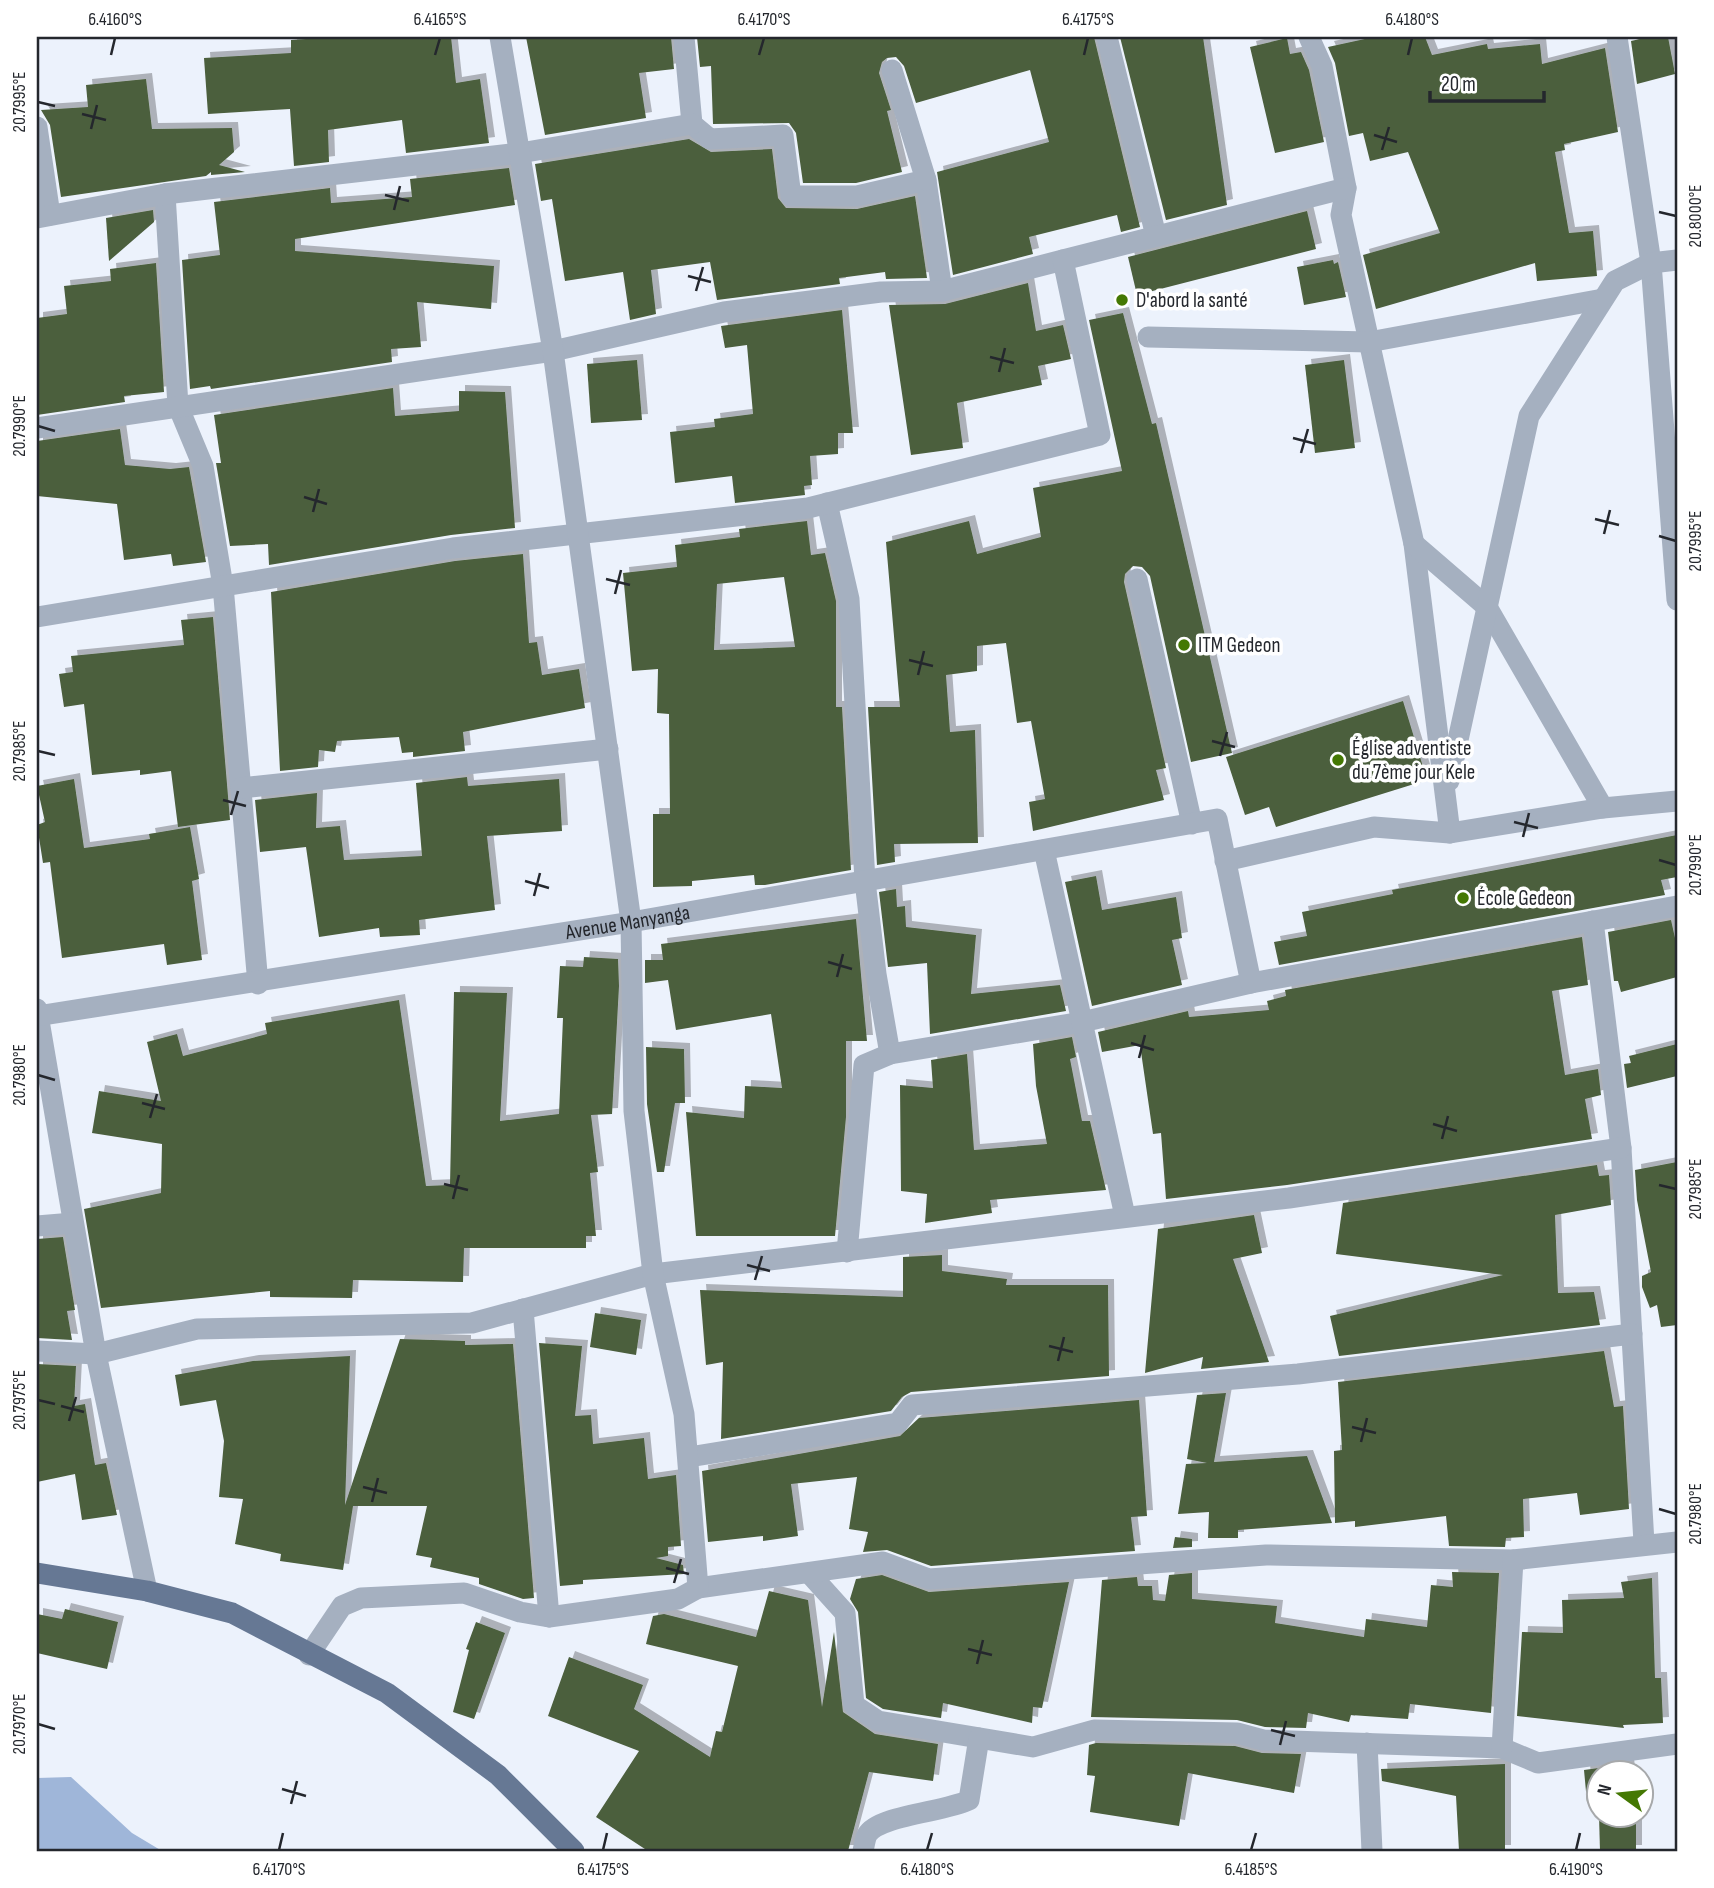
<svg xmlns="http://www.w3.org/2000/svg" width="1714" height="1888" viewBox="0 0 1714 1888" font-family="'Sofia Sans Condensed',sans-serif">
<defs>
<filter id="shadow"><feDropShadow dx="6" dy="-6" stdDeviation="0" flood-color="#0004"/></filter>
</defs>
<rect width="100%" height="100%" fill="#ecf2fc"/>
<path fill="#9fb6d9" d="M71,1777L132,1833L162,1851H37V1778Z"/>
<g fill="#4b5e3d" fill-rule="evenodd" filter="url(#shadow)">
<path d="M336,37H451L456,83L480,79L489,143L406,153L402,120L328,130L329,162L294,166L290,109L208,114L204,58L291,53V40Z"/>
<path d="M526,37H671L674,69L639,73L646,118L545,135Z"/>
<path d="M697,37H1094L1140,227L1121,232L1117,215L1029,237L1033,254L953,275L937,172L1049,142L1030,70L916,103L904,66L896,57L887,58L882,62L879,73L891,110L887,111L902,172L856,183H803L796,133L789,123L713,124L711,66L700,67Z"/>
<path d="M1120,37H1203L1227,205L1166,220Z"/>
<path d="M1374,37H1425L1432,55L1487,44L1488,49L1540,44L1542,64L1605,48L1618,132L1564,144L1565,150L1555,152L1569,233L1593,231L1597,276L1537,281L1535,263L1376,309L1363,255L1440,233L1408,152L1370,161L1363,133L1349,136L1335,63L1328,47Z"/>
<path d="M1649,37H1668L1675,74L1637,84L1631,41Z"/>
<path d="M1287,38L1290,54L1301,52L1309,70L1324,142L1275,153L1250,47Z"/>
<path d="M146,79L152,129L232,128L234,152L219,165L245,172L211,175V172L206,176L61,197L50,125L41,110L88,107L86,85Z"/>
<path d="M689,139L711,152L772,149L778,198L786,208L857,209L915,196L927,278L886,279L885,272L839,278L840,284L717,300L710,262L651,270L656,314L630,320L623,272L565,281L552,199L541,201L535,164Z"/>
<path d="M509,168L515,205L295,239V251L494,266L491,309L417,302L421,347L391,349L392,362L211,389L210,386L190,389L182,260L220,255L214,202L330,188L331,203L412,197L410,179Z"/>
<path d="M153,210L154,222L109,261L106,218Z"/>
<path d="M1307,211L1316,249L1137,295L1128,257Z"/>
<path d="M1333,260L1334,264L1338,262L1346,297L1304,305L1297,267Z"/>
<path d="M156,263L164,392L124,396L125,402L37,415V318L67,314L64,286L111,281L110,269Z"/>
<path d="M1028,283L1036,331L1063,325L1071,359L1038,366L1042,385L957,403L963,448L911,455L889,305L945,304Z"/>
<path d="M842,310L853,433H838V454L810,456L812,485L804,486L805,495L735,503L732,476L675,483L670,432L715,427L714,419L753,414L747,345L725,348L721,326Z"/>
<path d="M1123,313L1152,424L1156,423L1232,753L1191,762L1150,576L1142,567L1133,566L1125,574L1124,582L1166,768L1156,770L1164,800L1033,831L1029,802L1045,799L1031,721L1017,723L1006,643L977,646V671L946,675L950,732L975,730L978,843L894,844L895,862L877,865L868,707H900L886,542L969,521L977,554L1041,537L1033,488L1122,471L1089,320Z"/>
<path d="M637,360L642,420L591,423L587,364Z"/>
<path d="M1344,360L1355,448L1315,453L1305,365Z"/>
<path d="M393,388L395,416L459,411V391L505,392L515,528L451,535L269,565L268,544L230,546L216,463H221L214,415Z"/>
<path d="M120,429L125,465L170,469L189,467L206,562L173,566L171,554L124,560L117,504L37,496V441Z"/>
<path d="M807,521L811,555L825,553L836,601V707H842L851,870L765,885H755L754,875L692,881V886L653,887V814H670L669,714L657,713L658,669L632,671L623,573L677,567L675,545L740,537L739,529ZM784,577L795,647L714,650L717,584Z"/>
<path d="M523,554L529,643L537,642L542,675L579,669L585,708L463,732L465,751L413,757V752L402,753L399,737L337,741L335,752L319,750L318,767L280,771L271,592L455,561Z"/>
<path d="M213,617L230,820L178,827L171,771L140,775V770L92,775L84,704L64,707L59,674L73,672L71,656L184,645L181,620Z"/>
<path d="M1403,701L1427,780L1276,827L1269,807L1245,815L1226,757Z"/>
<path d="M467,777L468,786L559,779L562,831L487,836L495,910L419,920L420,935L380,937L379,928L319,937L306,847L260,852L255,800L317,793L316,828L340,826L344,860L422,856L416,783Z"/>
<path d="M74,779L84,848L150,839L149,834L190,827L199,879L192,881L202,960L167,965L164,944L62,958L50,862L43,863L37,825L45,822L37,786Z"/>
<path d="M1677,835V877L1661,880L1665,895L1279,965L1274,942L1307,936L1302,912L1393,894L1392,890Z"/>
<path d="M1096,876L1102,910L1176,897L1182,938L1172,940L1182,985L1092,1006L1065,882Z"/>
<path d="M896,889L897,907L905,906L906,927L976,935L971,994L1060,985L1066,1011L930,1034L927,963L888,967L879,892Z"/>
<path d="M856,919L867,1041H846V1117L835,1236H696L686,1112L744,1118L745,1086L782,1088L771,1014L676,1030L668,980L645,983V960H663L661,944Z"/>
<path d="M1671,920L1677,947V977L1621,992L1618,981H1614L1608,932Z"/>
<path d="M1582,937L1588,985L1552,991L1565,1075L1598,1069L1601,1095L1585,1099L1592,1139L1287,1185L1166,1199L1161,1133L1153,1134L1140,1045L1102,1052L1098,1032L1188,1011L1189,1017L1269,1010L1267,1001L1286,996L1285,990Z"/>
<path d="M584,957L618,959L619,986L612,1114L591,1115L598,1172L590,1173L596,1236H586V1248H464L463,1282L353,1280L352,1298L270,1297V1291L101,1308L84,1209L161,1193L162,1144L92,1133L99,1091L161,1101L147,1042L177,1034L183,1056L267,1034L265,1023L399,1000L426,1186L450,1185L454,992L507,993L500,1121L559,1114L563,1018H557L560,966L583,967Z"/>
<path d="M1072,1037L1076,1057L1070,1059L1082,1121H1090L1106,1190L990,1200L992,1213L925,1223L927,1194L901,1191L900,1085L933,1088L931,1060L967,1054L974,1150L1047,1144L1036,1086L1033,1044Z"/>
<path d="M1677,1044V1076L1627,1088L1624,1064L1631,1063L1629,1056Z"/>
<path d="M646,1047L684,1049L685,1103H675L664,1172H657L647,1104Z"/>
<path d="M1677,1162V1325L1661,1327L1657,1305L1650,1308L1642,1287V1276L1651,1272L1637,1200L1635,1170Z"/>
<path d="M1597,1165L1599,1176L1609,1175L1611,1205L1555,1215L1558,1293L1594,1292L1600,1325L1339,1356L1330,1316L1503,1275L1336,1254L1343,1203Z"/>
<path d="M1254,1215L1262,1253L1233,1259L1269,1362L1201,1369L1203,1357L1145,1373L1158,1229Z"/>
<path d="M63,1237L75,1310L67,1311L72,1340L37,1338V1239Z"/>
<path d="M942,1255V1271L1007,1279L1006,1285H1108L1109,1376L911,1392L902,1397L891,1411L721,1439L723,1362L706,1365L700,1290L903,1297V1257Z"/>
<path d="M595,1313L641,1320L636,1355L590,1347Z"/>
<path d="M400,1339L465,1341V1345L513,1344L534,1598L523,1599L479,1584V1578L430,1567L432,1558L416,1555L427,1506H353L343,1570L280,1561L281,1554L235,1544L243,1499L219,1497L224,1441L216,1400L180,1406L175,1375L253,1361L350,1356L345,1505Z"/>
<path d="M539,1343L582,1346L575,1416L591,1415L593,1444L644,1438L648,1479L676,1475L681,1546L668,1547V1556L656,1558L683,1565L684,1574L583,1580V1584L560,1586Z"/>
<path d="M1604,1351L1614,1407L1623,1406L1629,1509L1580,1515L1577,1493L1523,1499L1524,1537L1506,1538L1505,1547L1449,1546L1446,1516L1355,1527V1521L1335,1523L1334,1451L1342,1450L1338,1382Z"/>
<path d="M37,1364L76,1366L74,1406L85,1404L95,1465L106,1463L117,1515L82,1520L75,1474L37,1482Z"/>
<path d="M1226,1393L1214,1462L1307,1456L1332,1523L1238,1530V1538H1208L1209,1512L1178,1514L1186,1464L1207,1463L1187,1459L1197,1395Z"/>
<path d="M1139,1400L1147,1516L1131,1517L1135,1551L931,1566L887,1550L863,1552L868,1532L849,1529L857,1477L791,1484L798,1536L763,1541V1536L708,1542L702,1471L900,1436L919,1418Z"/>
<path d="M1175,1537L1192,1539V1547L1173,1548Z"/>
<path d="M1452,1572L1499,1573L1491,1713L1410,1704L1408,1719L1351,1715L1349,1722L1308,1713L1306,1728L1265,1727L1237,1720L1091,1717L1102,1580L1137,1577L1138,1586H1152L1153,1600L1165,1601L1169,1575L1192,1573V1599L1277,1606L1275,1623L1364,1637L1366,1619L1427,1627L1431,1585L1453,1587Z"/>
<path d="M882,1575L929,1592L1069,1582L1042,1708L1033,1707L1032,1723L943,1703L941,1718L883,1709L866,1698L858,1612L850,1599L856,1579Z"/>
<path d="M1652,1578L1655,1678H1661L1663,1723L1623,1725L1624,1728L1517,1716L1522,1632L1563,1633L1562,1600L1624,1598L1621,1582Z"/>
<path d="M769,1591L808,1600L822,1707L834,1632L843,1712L875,1734L938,1744L933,1781L869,1772L848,1851H648L596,1817L639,1751L548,1716L569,1657L643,1685L634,1709L710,1757L716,1731L722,1732L738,1666L646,1644L653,1616L664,1614L756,1637Z"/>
<path d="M65,1609L118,1622L107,1669L37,1653V1614L62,1619Z"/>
<path d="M476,1622L505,1633L474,1719L453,1712L469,1650L466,1649Z"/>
<path d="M1096,1743L1235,1746L1262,1753L1301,1754L1294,1793L1188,1773L1179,1826L1090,1812L1095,1776L1087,1775L1089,1745Z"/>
<path d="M1505,1764V1851H1459L1456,1796L1382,1781L1381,1769Z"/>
<path d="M1628,1764L1629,1773H1599V1801L1587,1802L1584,1770Z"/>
<path d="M1599,1815H1636V1851H1600Z"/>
</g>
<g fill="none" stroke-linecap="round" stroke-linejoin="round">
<g stroke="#a5b0c0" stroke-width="21">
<path d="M684,37L692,124L710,139L783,135L791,196H857L926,180L942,291"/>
<path d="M1107,37L1156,236"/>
<path d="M1309,37L1322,66L1346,188L1341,215L1414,544L1450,833"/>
<path d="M1617,37L1651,263L1677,600"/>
<path d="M892,70L926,180"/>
<path d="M37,127L50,215"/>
<path d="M165,194L178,406L203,466L223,586L258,984"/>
<path d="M37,218L165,194L520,153L692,124"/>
<path d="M1148,337L1369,342L1603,299"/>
<path d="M37,428L553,351L724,312L881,292L942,291L1063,260"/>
<path d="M827,503L849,599L865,881L876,974L890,1054L1082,1022L1251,983"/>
<path d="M1414,544L1487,607L1603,808"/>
<path d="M1137,579L1192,824"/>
<path d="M37,617L453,548L808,508L1100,435L1063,260L1346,188"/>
<path d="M1449,781L1529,416L1615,281L1651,263L1677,260"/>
<path d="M241,788L608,749"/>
<path d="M1044,850L1125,1216"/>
<path d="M1225,861L1374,827L1450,833L1603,808L1677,801"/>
<path d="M1593,921L1621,1148L1644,1543"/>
<path d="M37,1009L96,1354L147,1591"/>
<path id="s1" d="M37,1016L631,922L1217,819L1251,983L1677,906"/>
<path d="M37,1226L73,1223"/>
<path d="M847,1252L864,1065L890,1054"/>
<path d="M523,1309L549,1617"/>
<path d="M37,1351L96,1354L197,1329L472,1323L653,1274L1289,1198L1621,1148"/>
<path d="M689,1457L898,1423L912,1405L1298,1374L1632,1334"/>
<path d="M809,1573L845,1613L854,1705L878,1721L1033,1747L1094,1730L1237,1733L1263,1740L1502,1748L1538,1763L1677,1744"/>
<path d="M698,1588L883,1562L929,1579L1266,1555L1513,1560L1677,1542"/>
<path d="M309,1655L342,1606L361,1598L464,1593L520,1612L549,1617L678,1599L698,1588L684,1414L653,1274L634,1111L631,922L553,351L500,37"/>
<path d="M1367,1743L1372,1851"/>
<path d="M1502,1748L1513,1560"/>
<path d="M863,1851C864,1847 865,1839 867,1835C878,1815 946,1812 969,1800L979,1738"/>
</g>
<path stroke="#667894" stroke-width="21" d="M37,1573L147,1591L232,1613L387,1693L498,1775L574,1851"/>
</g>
<path fill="none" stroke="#24272d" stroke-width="2.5" d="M111,55L115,38M435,55L440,38M759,55L764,38M1084,55L1088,38M1408,55L1412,38M38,102L55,106M82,114L106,120M91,129L97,105M1374,135L1397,142M1382,150L1389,127M385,195L409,201M394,210L400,186M1659,212L1676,216M688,276L711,282M696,291L703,267M990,357L1014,363M999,372L1005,348M38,426L55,431M1293,438L1316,444M1301,453L1308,429M304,497L327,504M313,512L319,489M1595,519L1619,525M1604,534L1610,510M1659,536L1676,541M606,579L630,585M615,594L621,570M909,660L933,666M918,675L924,651M1212,741L1235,747M38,751L55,755M1220,756L1227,732M223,800L246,806M231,815L238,791M1514,822L1538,828M1523,837L1529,813M1659,860L1676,865M525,881L549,888M534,896L540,873M828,962L852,969M837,977L843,954M1131,1043L1154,1050M1139,1058L1145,1035M38,1075L55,1080M142,1103L165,1109M150,1118L157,1094M1433,1124L1457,1131M1442,1139L1448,1116M444,1184L468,1190M1659,1185L1676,1189M453,1199L459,1175M747,1265L770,1271M755,1280L762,1256M1049,1346L1073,1352M1058,1361L1064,1337M38,1400L55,1404M61,1406L84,1412M69,1421L76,1397M1352,1427L1376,1433M1361,1442L1367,1418M363,1487L387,1493M372,1502L378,1478M1659,1509L1676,1514M666,1568L689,1574M674,1583L681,1559M968,1649L992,1655M977,1664L983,1640M38,1724L55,1729M1271,1730L1295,1736M1280,1745L1286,1721M282,1789L306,1796M291,1804L297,1781M279,1850L283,1833M603,1850L607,1833M927,1850L932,1833M1251,1850L1256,1833M1576,1850L1580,1833"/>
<g fill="#447803" stroke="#fff" stroke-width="2.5">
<circle cx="1122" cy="300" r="7"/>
<circle cx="1184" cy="645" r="7"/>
<circle cx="1338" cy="760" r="7"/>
<circle cx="1463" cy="898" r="7"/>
</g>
<g text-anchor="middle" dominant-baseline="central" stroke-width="7" stroke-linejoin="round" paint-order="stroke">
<g font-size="21" fill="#24272d" stroke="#fff" text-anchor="start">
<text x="1136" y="300">D'abord la santé</text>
<text x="1198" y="645">ITM Gedeon</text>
<text x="1352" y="748">Église adventiste<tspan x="1352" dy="24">du 7ème jour Kele</tspan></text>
<text x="1477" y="898">École Gedeon</text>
</g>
<g font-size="21" fill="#24272d" stroke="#fff">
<text stroke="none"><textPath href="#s1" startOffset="598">Avenue Manyanga</textPath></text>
</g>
</g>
<rect width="1714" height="1888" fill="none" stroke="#ffffff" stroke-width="77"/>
<g transform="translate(1620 1794) rotate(285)"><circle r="33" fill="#ffffff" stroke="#a7a9ab" stroke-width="2"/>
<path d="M0-5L12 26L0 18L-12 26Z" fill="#447803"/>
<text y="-10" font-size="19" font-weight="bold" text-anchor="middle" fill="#24272d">N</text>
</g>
<path d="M1430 91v10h114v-10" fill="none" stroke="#24272d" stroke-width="3.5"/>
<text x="1441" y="91" font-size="21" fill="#24272d" stroke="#ffffff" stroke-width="5" paint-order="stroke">20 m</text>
<rect x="38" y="38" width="1638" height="1812" fill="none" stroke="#24272d" stroke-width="2.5"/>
<g font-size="18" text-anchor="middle" fill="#24272d">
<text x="115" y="25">6.4160°S</text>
<text x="440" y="25">6.4165°S</text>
<text x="764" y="25">6.4170°S</text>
<text x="1088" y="25">6.4175°S</text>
<text x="1412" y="25">6.4180°S</text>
<text transform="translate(19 102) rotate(-90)" y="6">20.7995°E</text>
<text transform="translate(1695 216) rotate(-90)" y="6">20.8000°E</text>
<text transform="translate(19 426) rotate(-90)" y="6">20.7990°E</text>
<text transform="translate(1695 541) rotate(-90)" y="6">20.7995°E</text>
<text transform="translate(19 751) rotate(-90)" y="6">20.7985°E</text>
<text transform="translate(1695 865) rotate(-90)" y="6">20.7990°E</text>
<text transform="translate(19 1075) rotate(-90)" y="6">20.7980°E</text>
<text transform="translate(1695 1189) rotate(-90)" y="6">20.7985°E</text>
<text transform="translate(19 1400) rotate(-90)" y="6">20.7975°E</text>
<text transform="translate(1695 1514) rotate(-90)" y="6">20.7980°E</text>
<text transform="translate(19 1724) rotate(-90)" y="6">20.7970°E</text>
<text x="279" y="1875">6.4170°S</text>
<text x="603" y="1875">6.4175°S</text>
<text x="927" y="1875">6.4180°S</text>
<text x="1251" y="1875">6.4185°S</text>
<text x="1576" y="1875">6.4190°S</text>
</g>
</svg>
